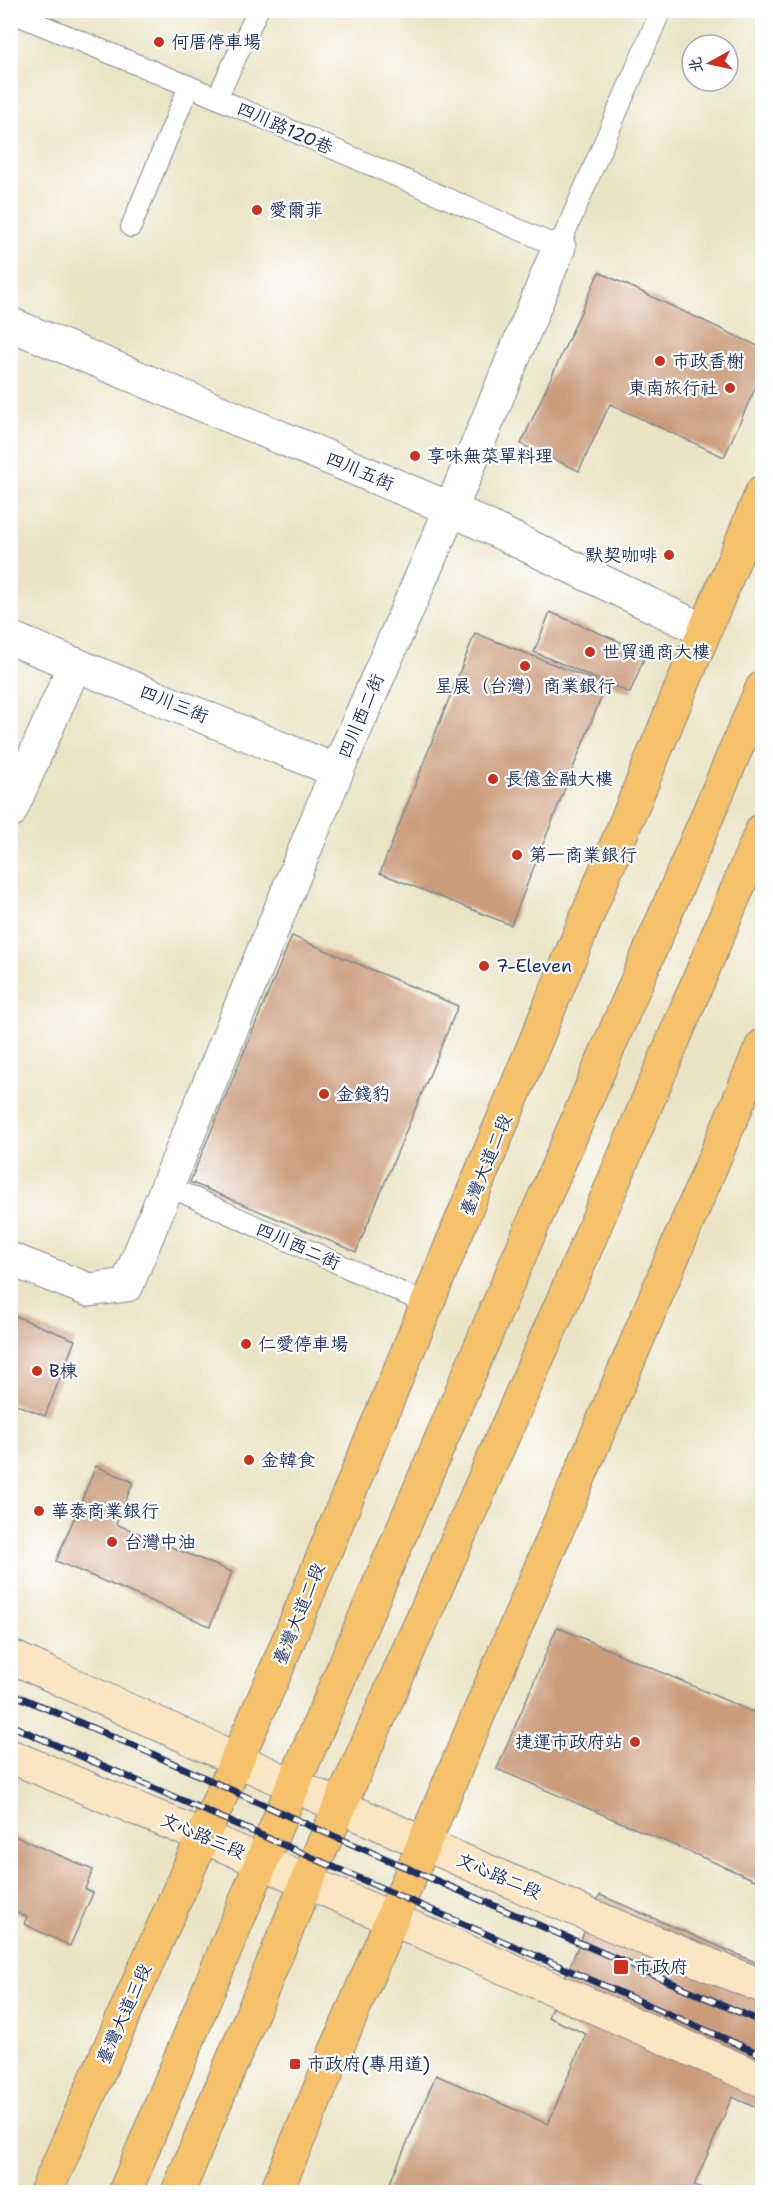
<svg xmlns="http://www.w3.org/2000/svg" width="773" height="2203" viewBox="0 0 773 2203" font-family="'Shantell Sans','LXGW WenKai TC',sans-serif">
<rect width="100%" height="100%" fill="#fff"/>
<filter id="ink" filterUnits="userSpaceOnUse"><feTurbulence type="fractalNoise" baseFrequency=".0167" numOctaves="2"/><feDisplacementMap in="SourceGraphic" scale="12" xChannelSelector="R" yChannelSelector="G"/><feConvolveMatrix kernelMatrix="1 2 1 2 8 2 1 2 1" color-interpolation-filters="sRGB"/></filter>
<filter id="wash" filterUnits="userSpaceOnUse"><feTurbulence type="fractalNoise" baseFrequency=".008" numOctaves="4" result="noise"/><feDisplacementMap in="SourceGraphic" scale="24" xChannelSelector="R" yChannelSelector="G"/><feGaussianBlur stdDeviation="1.35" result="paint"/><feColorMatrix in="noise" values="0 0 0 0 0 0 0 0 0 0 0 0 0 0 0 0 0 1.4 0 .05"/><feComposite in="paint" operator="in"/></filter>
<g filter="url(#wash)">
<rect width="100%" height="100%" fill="#eae4c4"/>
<g id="blocks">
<g fill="#cb9c7b">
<path d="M599,272L762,348V373L724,457L610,404L579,471L521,444Z"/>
<path d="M550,612L646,653L630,693L534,652Z"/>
<path d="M475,633L606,685L511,925L380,873Z"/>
<path d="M292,936L458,1006L356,1252L190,1182Z"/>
<path d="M10,1314L75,1340L45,1416L10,1402Z"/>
<path d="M96,1466L133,1482L116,1524L232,1572L210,1626L56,1561Z"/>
<path d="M557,1627L762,1716V1883L497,1769Z"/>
<path d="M10,1834L93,1870L85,1889L93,1893L70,1946L24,1924L27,1917L10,1910Z"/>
<path d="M600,1895L757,1963L762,1951V2110L732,2097L694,2186L710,2192H386L436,2075L548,2124L586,2034L548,2017Z"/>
</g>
</g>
</g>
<g filter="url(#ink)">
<use href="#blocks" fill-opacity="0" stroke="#828a91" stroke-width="1.5"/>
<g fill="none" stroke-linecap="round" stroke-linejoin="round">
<defs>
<g id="lane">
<path d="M10,12L189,86L559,247L661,10"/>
<path d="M217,98L258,10"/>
<path d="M131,227L189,86"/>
<path d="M168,1186L429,1305"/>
</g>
<g id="street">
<path d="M10,324L451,509L703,630"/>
<path d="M10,638L337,771"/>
<path d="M10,812L75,664"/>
<path d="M10,1259L89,1290L127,1285L337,771L451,509L559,247"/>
</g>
<g id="secondary">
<path d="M10,1656C259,1770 508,1885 762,1986"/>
<path d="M10,1756L202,1836L762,2080"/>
</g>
<g id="primary">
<path d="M46,2192L272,1680L762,492"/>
<path d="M125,2192L293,1786L762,688"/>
<path d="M178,2192L307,1881L578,1266L762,830"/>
<path d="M276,2192L762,1046"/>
</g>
</defs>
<use href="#lane" stroke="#828a91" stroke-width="22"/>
<use href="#street" stroke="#828a91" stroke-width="35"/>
<use href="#secondary" stroke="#828a91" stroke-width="35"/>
<use href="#primary" stroke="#828a91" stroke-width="35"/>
<use href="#lane" stroke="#fff" stroke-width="20"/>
<use href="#street" stroke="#fff" stroke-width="33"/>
<use href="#secondary" stroke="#fbe6c4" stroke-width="33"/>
<use href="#primary" stroke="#f5c16b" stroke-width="33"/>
<defs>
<g id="rail">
<path d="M10,1693L137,1747L308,1825L762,2022"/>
<path d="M10,1725L762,2055"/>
</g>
</defs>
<use href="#rail" stroke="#1b2f5e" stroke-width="7"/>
<use href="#rail" stroke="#fff" stroke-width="4.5" stroke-dasharray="14" stroke-linecap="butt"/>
</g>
</g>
<g fill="#c8321e" stroke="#fff" stroke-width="2">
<circle cx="159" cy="42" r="6"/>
<circle cx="257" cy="210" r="6"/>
<circle cx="660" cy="361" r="6"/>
<circle cx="730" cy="388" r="6"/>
<circle cx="415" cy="456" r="6"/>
<circle cx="669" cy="555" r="6"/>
<circle cx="590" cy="652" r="6"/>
<circle cx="525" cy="666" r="6"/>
<circle cx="493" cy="779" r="6"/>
<circle cx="517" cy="855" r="6"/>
<circle cx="484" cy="966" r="6"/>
<circle cx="324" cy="1094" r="6"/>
<circle cx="246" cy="1344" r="6"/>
<circle cx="37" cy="1371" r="6"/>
<circle cx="249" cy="1460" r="6"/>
<circle cx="39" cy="1511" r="6"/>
<circle cx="112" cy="1542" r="6"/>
<circle cx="635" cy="1742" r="6"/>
<rect x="613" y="1959" width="16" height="16" rx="3"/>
<rect x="289" y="2058" width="12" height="12" rx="3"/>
</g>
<g text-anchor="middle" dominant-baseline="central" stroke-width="4.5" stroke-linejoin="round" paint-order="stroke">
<g font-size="18" fill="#1b2f5e" stroke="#fff" text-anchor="start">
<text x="171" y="42">何厝停車場</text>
<text x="269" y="210">愛爾菲</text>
<text x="672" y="361">市政香榭</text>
<text x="718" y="388" text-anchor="end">東南旅行社</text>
<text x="427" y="456">享味無菜單料理</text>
<text x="657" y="555" text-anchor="end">默契咖啡</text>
<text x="602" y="652">世貿通商大樓</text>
<text x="525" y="686" text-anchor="middle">星展（台灣）商業銀行</text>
<text x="505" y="779">長億金融大樓</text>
<text x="529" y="855">第一商業銀行</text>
<text x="496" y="966">7-Eleven</text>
<text x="336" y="1094">金錢豹</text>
<text x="258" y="1344">仁愛停車場</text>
<text x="49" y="1371">B棟</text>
<text x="261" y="1460">金韓食</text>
<text x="51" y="1511">華泰商業銀行</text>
<text x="124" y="1542">台灣中油</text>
<text x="623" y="1742" text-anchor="end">捷運市政府站</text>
<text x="634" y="1967">市政府</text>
<text x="307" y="2064">市政府(專用道)</text>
</g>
<g font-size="18" fill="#1b2f5e" stroke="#fff">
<text transform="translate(285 128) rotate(24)">四川路120巷</text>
<text transform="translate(360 471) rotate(23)">四川五街</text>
<text transform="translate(174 704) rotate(22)">四川三街</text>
<text transform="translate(361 716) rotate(-67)">四川西二街</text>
<text transform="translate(486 1165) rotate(-68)">臺灣大道二段</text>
<text transform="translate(298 1246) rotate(24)">四川西二街</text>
<text transform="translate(299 1614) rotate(-68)">臺灣大道二段</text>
<text transform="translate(203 1836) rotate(23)">文心路三段</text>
<text transform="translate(499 1876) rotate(23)">文心路二段</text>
<text transform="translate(124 2014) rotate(-66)">臺灣大道三段</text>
</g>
</g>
<rect width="773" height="2203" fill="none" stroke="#fff" stroke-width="36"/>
<g transform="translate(710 63) rotate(262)"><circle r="28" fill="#ffffff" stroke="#a4acbf" stroke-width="1.5"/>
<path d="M0-4.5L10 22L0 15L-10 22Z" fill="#c8321e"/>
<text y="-9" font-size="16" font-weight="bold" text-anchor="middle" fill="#1b2f5e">北</text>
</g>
</svg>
